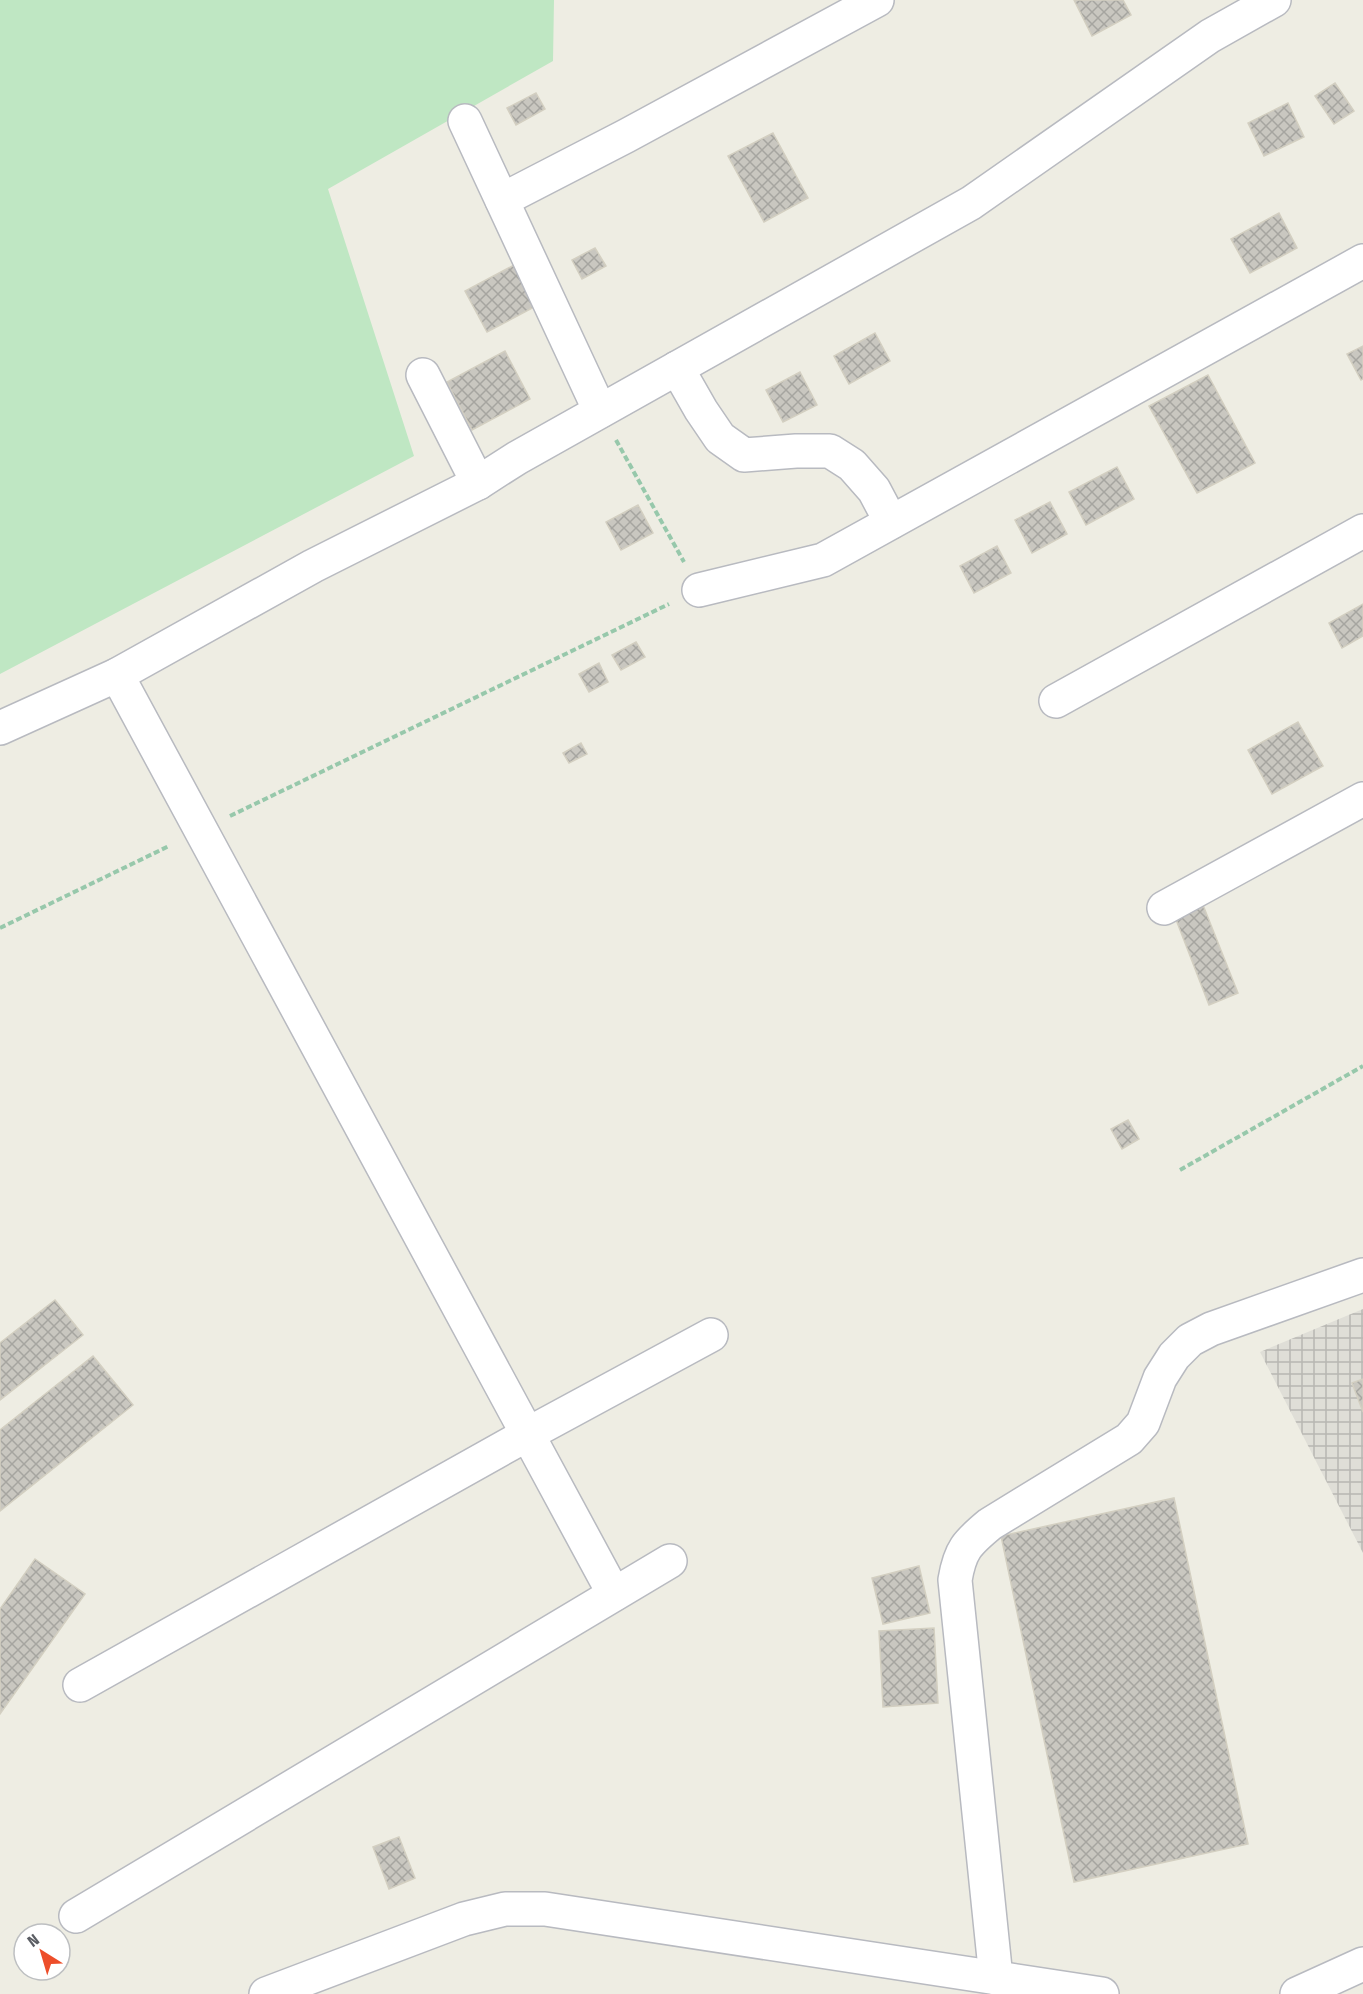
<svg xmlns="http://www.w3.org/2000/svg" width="1363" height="1994" viewBox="0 0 1363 1994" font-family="'Fira Sans Condensed',sans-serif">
<defs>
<pattern id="industrial-grid" width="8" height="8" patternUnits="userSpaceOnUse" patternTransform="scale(1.5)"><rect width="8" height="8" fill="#dfded7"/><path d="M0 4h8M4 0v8" fill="none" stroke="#b8b7b2"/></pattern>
<pattern id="building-cross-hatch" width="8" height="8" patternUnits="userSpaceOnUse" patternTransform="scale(1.5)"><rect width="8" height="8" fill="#c9c7c0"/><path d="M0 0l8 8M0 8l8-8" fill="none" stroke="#a6a5a0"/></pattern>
</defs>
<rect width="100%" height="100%" fill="#eeede3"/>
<path fill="url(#industrial-grid)" d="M1363,1309V1553L1260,1352Z"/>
<path fill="#bfe7c3" d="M0,0H554L553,61L328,189L414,456L0,674Z"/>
<g fill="url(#building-cross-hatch)" stroke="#d3cfc1" stroke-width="1.5">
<path d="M1074,0H1123L1131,15L1092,36Z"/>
<path d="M1335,83L1354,111L1334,124L1315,96Z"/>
<path d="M536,93L545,109L516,125L507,108Z"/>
<path d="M1288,103L1304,137L1264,156L1248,123Z"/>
<path d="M773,133L808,198L764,222L728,156Z"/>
<path d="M1279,213L1297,248L1250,273L1231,239Z"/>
<path d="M595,248L606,266L582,279L572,260Z"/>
<path d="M516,264L538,305L487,332L465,291Z"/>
<path d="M875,333L890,361L849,384L834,356Z"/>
<path d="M1363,346V379L1361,380L1347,354Z"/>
<path d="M505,351L530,399L472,430L447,382Z"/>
<path d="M800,372L817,405L783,422L766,390Z"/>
<path d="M1208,375L1255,463L1197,493L1149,406Z"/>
<path d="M1117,467L1134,499L1086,525L1069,492Z"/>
<path d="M1050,502L1067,534L1032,553L1015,520Z"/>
<path d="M638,505L653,533L621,550L606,522Z"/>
<path d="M997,546L1011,573L974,593L960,566Z"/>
<path d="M1363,604V636L1342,648L1329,623Z"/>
<path d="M636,642L645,657L621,670L612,655Z"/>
<path d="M599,663L608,682L589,692L579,674Z"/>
<path d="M1298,722L1323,766L1272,794L1248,750Z"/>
<path d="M581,743L587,754L569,763L563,753Z"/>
<path d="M1203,905L1238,993L1209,1005L1175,917Z"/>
<path d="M1128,1120L1139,1139L1122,1149L1111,1129Z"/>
<path d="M55,1300L83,1335L0,1400V1343Z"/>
<path d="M93,1356L133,1405L0,1511V1430Z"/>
<path d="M1363,1379V1412L1352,1383Z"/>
<path d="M1174,1498L1248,1844L1074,1882L1001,1536Z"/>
<path d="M35,1559L85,1594L0,1714V1609Z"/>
<path d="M919,1566L930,1613L883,1624L872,1578Z"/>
<path d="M934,1628L938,1703L883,1707L879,1631Z"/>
<path d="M399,1837L415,1878L389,1889L373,1847Z"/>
</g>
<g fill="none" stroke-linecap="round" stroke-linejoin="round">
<defs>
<g id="minor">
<path d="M465,121L600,411"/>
<path d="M502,200L626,136L877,0"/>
<path d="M677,368L701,410L720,438L744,455L796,451H830L852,465L874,490L891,522"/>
<path d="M423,375L478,483"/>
<path d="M699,590L823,560L1363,261"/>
<path d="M117,675L614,1594"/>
<path d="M1056,701L1363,531"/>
<path d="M0,728L117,675L313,566L478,483L517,458L971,203L1210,36L1274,0"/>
<path d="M1164,908L1363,799"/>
<path d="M80,1685L528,1434L711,1335"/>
<path d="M76,1916L670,1561"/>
<path d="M996,1978L955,1580C960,1550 967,1543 990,1524L1129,1439L1143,1423L1160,1378L1174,1356L1190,1340L1211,1329L1363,1275"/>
<path d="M266,1994L464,1919L505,1909H545L1102,1994"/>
<path d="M1297,1994L1363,1964"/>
</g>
</defs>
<use href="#minor" stroke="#b8bac0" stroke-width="36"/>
<g stroke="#97c8ab" stroke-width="4" stroke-dasharray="6 3" stroke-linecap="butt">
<path d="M616,440L684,562"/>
<path d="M230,816L669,604"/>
<path d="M0,928L169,846"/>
<path d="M1180,1170L1363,1066"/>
</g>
<use href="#minor" stroke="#fff" stroke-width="33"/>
</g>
<g transform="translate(42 1952) rotate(323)"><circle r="28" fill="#ffffff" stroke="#bdbfc1" stroke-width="1.5"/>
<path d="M0-4.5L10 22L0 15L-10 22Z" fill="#ed4e2a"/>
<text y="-9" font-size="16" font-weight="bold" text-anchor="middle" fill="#5b5e64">N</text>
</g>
</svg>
